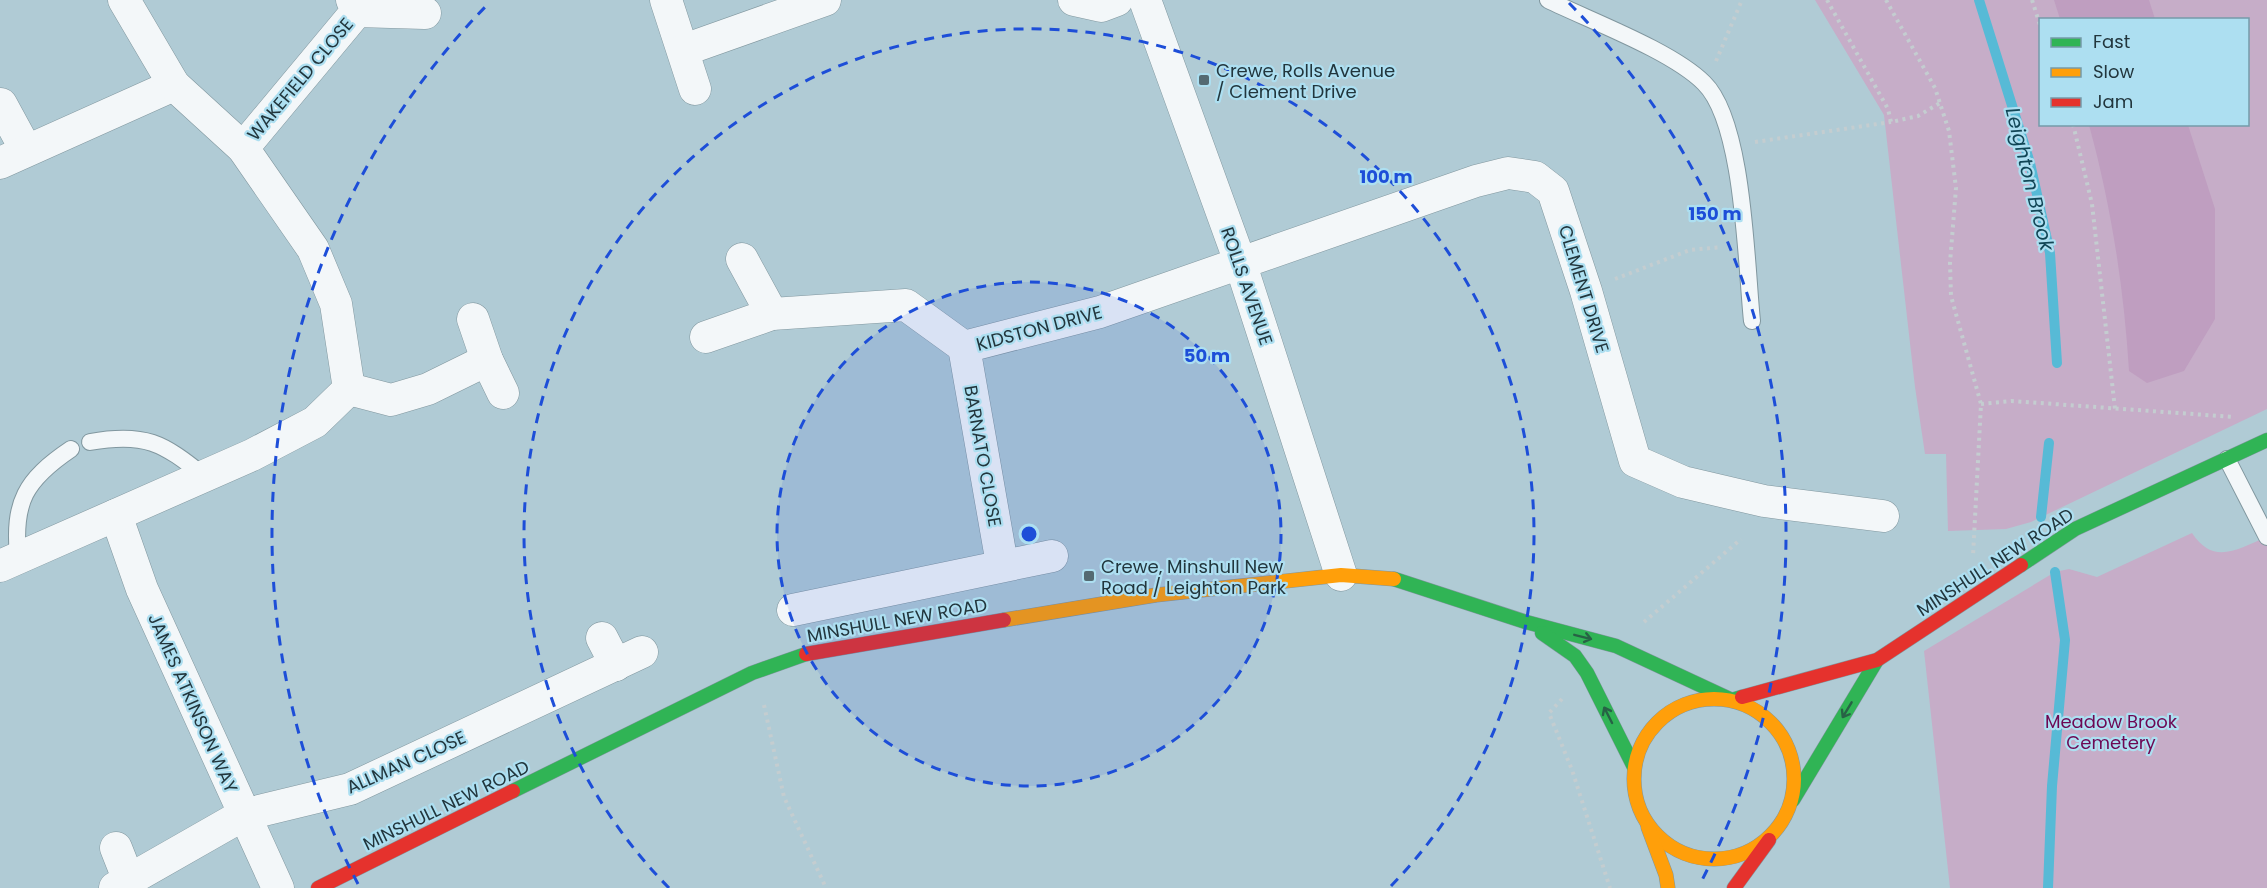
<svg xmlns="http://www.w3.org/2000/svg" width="2267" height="888" viewBox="0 0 2267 888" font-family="Poppins,sans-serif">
<rect width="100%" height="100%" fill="#b0cbd5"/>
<g fill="#c6adc8" fill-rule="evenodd">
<path d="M1815,0H2267V409L2031,522L2006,529L1948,531L1946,454H1925L1915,387L1884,115ZM2040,20H2248V124H2040Z"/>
<path d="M2192,533C2214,566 2237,549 2267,537V888H1950L1924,651L2055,572L2069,569L2097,577Z"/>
</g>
<g fill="#bf9ec0">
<path d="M2054,0H2149L2155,19H2060Z"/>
<path d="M2089,125H2188L2215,209V319L2184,371L2147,383L2129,371C2124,288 2111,205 2089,125Z"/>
</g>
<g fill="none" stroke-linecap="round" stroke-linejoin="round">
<g stroke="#57bad6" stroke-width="10">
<path d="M1979,0L2030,163L2050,253L2057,363"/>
<path d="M2041,517L2049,443"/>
<path d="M2048,888L2052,786L2065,640L2055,572"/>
</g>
<defs>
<g id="lane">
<path d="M1548,0C1591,21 1672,51 1704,83C1744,122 1746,264 1752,321"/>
<path d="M90,442C145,432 163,443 204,476"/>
<path d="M2227,459L2267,537"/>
<path d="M18,557C13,502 25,480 71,449"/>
</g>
<g id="street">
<path d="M666,0L695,89"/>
<path d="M1074,0L1101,6L1117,0"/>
<path d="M1145,0L1240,262L1341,575"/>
<path d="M357,11L425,13"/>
<path d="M684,50L825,0"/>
<path d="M1,104L26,150"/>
<path d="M243,148L357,11L352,0"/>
<path d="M0,163L174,85"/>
<path d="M742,259L772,314"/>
<path d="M473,319L487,360L503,393"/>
<path d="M706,337L772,314L906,305L964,347L1100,312L1476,181L1508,173L1535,177L1553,191L1586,291L1635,461L1683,482L1764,501L1883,516"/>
<path d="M964,347L1002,564"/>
<path d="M349,389L391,400L428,389L487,360"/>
<path d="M116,515L142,589L278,888"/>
<path d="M0,566L252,455L315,422L349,389L336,304L313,249L243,148L174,85L124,0"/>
<path d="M793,610L1052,556"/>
<path d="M602,638L616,665"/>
<path d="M116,848L129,881"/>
<path d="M115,888L243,815L350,789L642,652"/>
</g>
<g id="fast">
<path d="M2021,565L2075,529L2267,440"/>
<path d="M1394,579L1526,622L1616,646L1732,700L1742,697"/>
<path d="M1542,633L1575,656L1587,673L1634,767"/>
<path d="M513,791L752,673L806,654"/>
<path d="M1793,800L1877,660"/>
</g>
<g id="slow">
<path d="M1004,620L1156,595L1341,575L1394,579"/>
<circle cx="1714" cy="779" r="80"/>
<path d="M1648,827L1666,875L1668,888"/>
</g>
<g id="jam">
<path d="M806,654L1004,620"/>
<path d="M1742,697L1877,660L2021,565"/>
<path d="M318,888L513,791"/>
<path d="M1734,888L1769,840"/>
</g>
</defs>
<use href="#lane" stroke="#81979f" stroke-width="18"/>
<use href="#street" stroke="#81979f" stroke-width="33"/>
<use href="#fast" stroke="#81979f" stroke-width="15"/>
<use href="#slow" stroke="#81979f" stroke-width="15"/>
<use href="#jam" stroke="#81979f" stroke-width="15"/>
<g stroke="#c4cdd0" stroke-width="4" stroke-dasharray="3 4.5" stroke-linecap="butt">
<path d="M1827,0L1888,109L1891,122L1918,116L1940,103"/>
<path d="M1886,0L1935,88L1949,131L1956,188L1950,263L1951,296L1981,404L1973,556"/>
<path d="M2032,0L2040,25"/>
<path d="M1716,61L1742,0"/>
<path d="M2073,124L2092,204L2115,409"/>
<path d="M1755,142L1891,122"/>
<path d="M1615,279L1690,250L1722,247"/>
<path d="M1981,404L2012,401L2234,417"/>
<path d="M1644,622L1741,539"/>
<path d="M1562,699L1549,713L1572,770L1610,888"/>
<path d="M764,705L784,797L826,888"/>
</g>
<use href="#lane" stroke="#f3f7f9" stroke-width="16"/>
<use href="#street" stroke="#f3f7f9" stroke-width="32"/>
<use href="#fast" stroke="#30b455" stroke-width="14"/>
<use href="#slow" stroke="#ff9f0a" stroke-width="14"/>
<use href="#jam" stroke="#e5322d" stroke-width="14"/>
</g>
<defs><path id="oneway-shaft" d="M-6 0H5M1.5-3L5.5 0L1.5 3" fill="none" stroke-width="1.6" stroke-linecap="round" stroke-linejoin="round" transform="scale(1.5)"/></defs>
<g stroke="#276245">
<use href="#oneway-shaft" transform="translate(1583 637) rotate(14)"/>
<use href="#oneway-shaft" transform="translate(1847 710) rotate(121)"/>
<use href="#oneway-shaft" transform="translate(1608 715) rotate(-117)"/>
</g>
<circle cx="1029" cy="534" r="252" fill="#1d4ed8" fill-opacity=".12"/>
<g fill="none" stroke="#1d4ed8" stroke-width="3" stroke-dasharray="10 8">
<circle cx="1029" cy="534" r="252"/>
<path d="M669 888A505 505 0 1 1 1389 888"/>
<path d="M358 884A757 757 0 0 1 489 3M1569 3A757 757 0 0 1 1700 884"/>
</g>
<g fill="#546a72" stroke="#addff1" stroke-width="2">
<rect x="1198" y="74" width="12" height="12" rx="3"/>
<rect x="1083" y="570" width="12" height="12" rx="3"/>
</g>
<g text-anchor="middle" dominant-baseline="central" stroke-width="4.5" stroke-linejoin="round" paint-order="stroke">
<g font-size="18" fill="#22363d" stroke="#addff1" text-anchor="start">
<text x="1216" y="70">Crewe, Rolls Avenue<tspan x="1216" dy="21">/ Clement Drive</tspan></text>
<text x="1101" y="566">Crewe, Minshull New<tspan x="1101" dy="21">Road / Leighton Park</tspan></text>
</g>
<g font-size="18" fill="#22363d" stroke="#addff1">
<text transform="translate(300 79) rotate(-50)">WAKEFIELD CLOSE</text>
<text transform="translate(1247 286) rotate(71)">ROLLS AVENUE</text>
<text transform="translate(1584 289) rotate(73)">CLEMENT DRIVE</text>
<text transform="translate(1039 328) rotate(-15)">KIDSTON DRIVE</text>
<text transform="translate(983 456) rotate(80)">BARNATO CLOSE</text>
<text transform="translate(1995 562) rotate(-33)">MINSHULL NEW ROAD</text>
<text transform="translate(897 620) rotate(-10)">MINSHULL NEW ROAD</text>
<text transform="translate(193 703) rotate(66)">JAMES ATKINSON WAY</text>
<text transform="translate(406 762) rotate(-24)">ALLMAN CLOSE</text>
<text transform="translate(446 805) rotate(-26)">MINSHULL NEW ROAD</text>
</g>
<g font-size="18" fill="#6d0853" stroke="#addff1">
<text x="2111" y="721">Meadow Brook<tspan x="2111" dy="21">Cemetery</tspan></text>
</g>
<g font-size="20" font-style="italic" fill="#114656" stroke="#addff1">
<text transform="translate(2030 179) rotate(76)">Leighton Brook</text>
</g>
</g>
<circle cx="1029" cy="534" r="9" fill="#1d4ed8" stroke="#addff1" stroke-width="3"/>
<g font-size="18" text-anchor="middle" font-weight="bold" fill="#1d4ed8" stroke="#addff1" stroke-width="4.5" stroke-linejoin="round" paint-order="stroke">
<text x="1386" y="183">100 m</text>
<text x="1715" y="220">150 m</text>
<text x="1207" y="362">50 m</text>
</g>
<rect x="2039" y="18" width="210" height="108" fill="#addff1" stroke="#759ba9" stroke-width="1.5"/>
<rect x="2051" y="38" width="30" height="9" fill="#30b455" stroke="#759ba9" stroke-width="1.5"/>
<text x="2093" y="48" font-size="18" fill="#22363d">Fast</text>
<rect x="2051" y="68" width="30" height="9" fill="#ff9f0a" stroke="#759ba9" stroke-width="1.5"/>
<text x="2093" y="78" font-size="18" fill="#22363d">Slow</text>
<rect x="2051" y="98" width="30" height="9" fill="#e5322d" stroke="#759ba9" stroke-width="1.5"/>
<text x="2093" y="108" font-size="18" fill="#22363d">Jam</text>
</svg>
